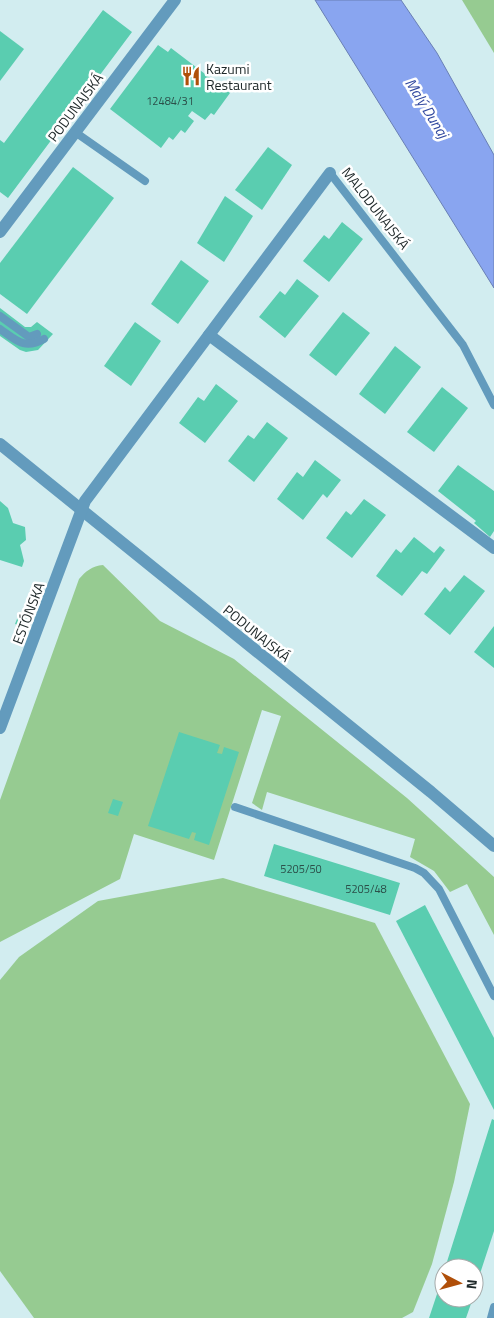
<svg xmlns="http://www.w3.org/2000/svg" width="494" height="1318" viewBox="0 0 494 1318" font-family="'Titillium Web',sans-serif">
<rect width="100%" height="100%" fill="#d2edf0"/>
<g fill="#96cb91">
<path d="M462,0H494V53Z"/>
<path d="M103,565L160,621L234,659L407,798L494,877V935L467,884L450,892L434,871L410,857L415,839L267,792L262,810L252,803L281,716L262,710L214,860L134,834L120,879L0,942V800L79,579C86,571 92,566 103,565Z"/>
<path d="M223,878L375,923L470,1104L454,1182L432,1264L413,1312L402,1318H34L0,1271V980L19,957L98,901Z"/>
</g>
<path fill="#89a5f0" stroke="#697fb4" d="M315,0H401L437,53L494,155V288Z"/>
<g fill="#5acdb0">
<path d="M103,10L132,32L8,198L0,192V140L4,143Z"/>
<path d="M0,31L24,49L0,81Z"/>
<path d="M158,45L168,52L171,48L230,93L214,115L211,113L205,120L192,111L188,116L194,121L185,133L181,130L173,140L169,137L161,148L110,109Z"/>
<path d="M268,147L292,165L262,210L235,190Z"/>
<path d="M73,167L114,198L27,314L0,294V263Z"/>
<path d="M225,196L253,216L224,262L197,243Z"/>
<path d="M342,222L363,239L329,282L303,261L324,235L329,239Z"/>
<path d="M181,260L209,281L178,324L151,304Z"/>
<path d="M297,279L319,296L285,338L259,317L280,291L285,295Z"/>
<path d="M0,308L25,327H31L37,322L53,334L38,350L26,352L20,350L0,336Z"/>
<path d="M343,312L370,333L336,376L309,355Z"/>
<path d="M135,322L161,341L131,386L104,366Z"/>
<path d="M395,346L421,367L385,414L359,394Z"/>
<path d="M216,384L238,401L205,443L179,423L198,397L204,401Z"/>
<path d="M442,387L468,408L434,452L407,432Z"/>
<path d="M267,422L288,438L254,482L228,461L248,435L254,439Z"/>
<path d="M315,460L341,480L327,498L323,494L303,520L277,499L297,472L303,477Z"/>
<path d="M458,465L494,491V531L490,537L474,523L476,521L438,491Z"/>
<path d="M364,499L386,515L352,558L326,538L346,511L351,515Z"/>
<path d="M0,501L8,508L13,523L25,527L26,540L20,545L24,561L22,567L0,560Z"/>
<path d="M414,537L434,553L440,546L445,550L427,574L422,571L402,596L376,576L396,549L401,553Z"/>
<path d="M464,575L485,591L450,635L424,614L445,587L450,592Z"/>
<path d="M19,614L27,617L23,627L15,624Z"/>
<path d="M494,626V668L474,652Z"/>
<path d="M179,732L220,745L217,753L222,754L224,747L239,752L209,845L194,840L196,833L192,832L189,839L148,826Z"/>
<path d="M113,799L123,802L118,816L108,813Z"/>
<path d="M274,844L400,883L390,915L264,876Z"/>
<path d="M425,905L494,1038V1110L396,921Z"/>
<path d="M492,1119L494,1120V1231L474,1292V1268H445Z"/>
<path d="M444,1273V1298H473L466,1318H429Z"/>
</g>
<g fill="none" stroke-linecap="round" stroke-linejoin="round">
<g stroke="#639bbd" stroke-width="8">
<path d="M75,132L145,181"/>
<path d="M330,173L463,345L494,405"/>
<path d="M0,316L29,337L37,334"/>
<path d="M0,329C16,340 24,350 44,339"/>
<path d="M235,807L415,868L424,873L439,889L494,996"/>
<path d="M491,1318L494,1307"/>
</g>
<g stroke="#639bbd" stroke-width="12">
<path d="M0,232L175,0"/>
<path d="M209,335L494,548"/>
<path d="M0,444L431,792L494,846"/>
<path d="M0,728L85,501L330,173"/>
</g>
</g>
<defs>
<symbol id="restaurant-bare" viewBox="-9 -9 18 18"><path d="M-5-6h1v4h1v-4h1v4h1v-4h1v5L-1.5 .5V6h-2V.5L-5-1ZM5-6V6H3V1.5H1.5Q1.5-4 5-6Z" fill="#b04f09" stroke="#fff" stroke-width="2.5" paint-order="stroke"/></symbol>
</defs>
<g fill-rule="evenodd">
<use href="#restaurant-bare" x="177" y="62" width="28" height="28"/>
</g>
<g text-anchor="middle" dominant-baseline="central" stroke-width="5" stroke-linejoin="round" paint-order="stroke">
<g font-size="11" fill="#2c504a">
<text x="170" y="101">12484/31</text>
<text x="301" y="869">5205/50</text>
<text x="366" y="889">5205/48</text>
</g>
<g font-size="14" fill="#1d2728" stroke="#fff" text-anchor="start">
<text x="206" y="68">Kazumi<tspan x="206" dy="16">Restaurant</tspan></text>
</g>
<g font-size="14" fill="#1d2728" stroke="#fff">
<text transform="translate(75 107) rotate(-53)">PODUNAJSKÁ</text>
<text transform="translate(376 208) rotate(52)">MALODUNAJSKÁ</text>
<text transform="translate(28 613) rotate(-69)">ESTÓNSKA</text>
<text transform="translate(257 633) rotate(39)">PODUNAJSKÁ</text>
</g>
<g font-size="15" font-style="italic" fill="#31489f" stroke="#fff">
<text transform="translate(427 108) rotate(58)">Malý Dunaj</text>
</g>
</g>
<g transform="translate(459 1283) rotate(96)"><circle r="24" fill="#ffffff" stroke="#a5a9a9"/>
<path d="M0-4L9 19L0 12L-9 19Z" fill="#b04f09"/>
<text y="-8" font-size="14" font-weight="bold" text-anchor="middle" fill="#1d2728">N</text>
</g>
</svg>
